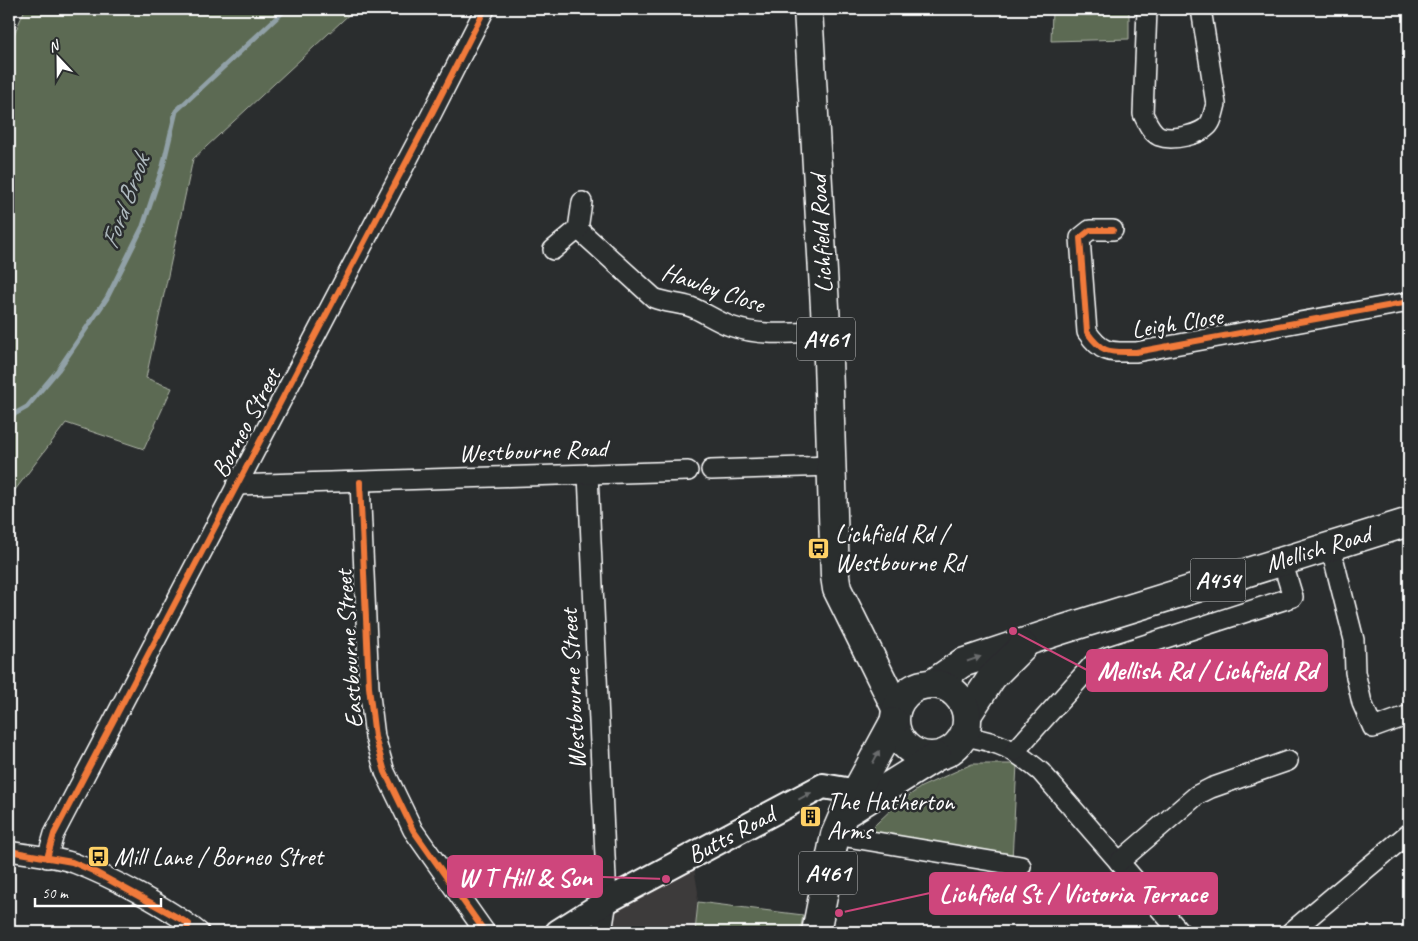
<svg xmlns="http://www.w3.org/2000/svg" width="1418" height="941" viewBox="0 0 1418 941" font-family="Caveat,sans-serif">
<rect width="100%" height="100%" fill="#2a2d2e"/>
<filter id="ink" filterUnits="userSpaceOnUse"><feTurbulence type="fractalNoise" baseFrequency=".02" numOctaves="2"/><feDisplacementMap in="SourceGraphic" scale="10" xChannelSelector="R" yChannelSelector="G"/><feConvolveMatrix kernelMatrix="1 2 1 2 8 2 1 2 1" color-interpolation-filters="sRGB"/></filter>
<g filter="url(#ink)">
<path fill="#3e3a3a" d="M693,862L698,892L695,932H608L616,900Z"/>
<g fill="#5c6a52" stroke="#aeb4a8">
<path d="M25,9H355L193,159L146,378L172,388L144,449L66,423L9,498V46Z"/>
<path d="M1052,9H1129V39L1051,41Z"/>
<path d="M972,764H1017L1012,860L860,839L896,805L921,787Z"/>
<path d="M698,902L803,915L800,932H695Z"/>
</g>
<g fill="none" stroke-linecap="round" stroke-linejoin="round">
<path stroke="#91a1a7" stroke-width="5" d="M9,417L27,407L58,370L107,298L143,226L163,166L176,111L286,9"/>
<defs>
<g id="minor">
<path d="M1147,9L1143,114C1147,122 1151,132 1159,136C1172,141 1203,135 1210,123C1213,118 1214,111 1216,104L1201,9"/>
<path d="M578,229L654,298C666,303 679,303 691,307C704,312 716,321 730,326C761,337 793,333 826,331"/>
<path d="M1113,230H1090L1080,238L1087,332C1103,355 1111,352 1136,352L1409,302"/>
<path d="M553,250L578,229L582,202"/>
<path d="M711,470L832,466"/>
<path d="M588,474L607,901L602,932"/>
<path d="M360,482L369,687L375,737L385,772L413,830L485,932"/>
<path d="M236,485L688,471"/>
<path d="M1330,545L1354,640L1355,672L1362,703L1373,728L1409,715"/>
<path d="M964,736C1002,743 1012,748 1041,772L1180,932"/>
<path d="M1015,751L1094,663L1107,657L1293,597L1286,574"/>
<path d="M835,835L1021,866"/>
<path d="M9,851C30,855 53,856 74,863C111,877 168,907 199,932"/>
<path d="M47,858L54,834L430,117L485,9"/>
<path d="M1119,862L1197,795L1211,788L1288,761"/>
<path d="M1291,932L1409,833"/>
</g>
<path id="tertiary" d="M558,932L607,901L823,786L858,792"/>
<g id="primary">
<path d="M932,684L962,663L1061,630L1409,522"/>
<path d="M967,715L992,677L1023,646"/>
</g>
<g id="trunk">
<path d="M808,9L828,360L835,576L837,589L896,708"/>
<circle cx="931" cy="720" r="36"/>
<path d="M849,811L937,756"/>
<path d="M816,932L835,835L844,814L894,722"/>
</g>
</defs>
<use href="#minor" stroke="#fff" stroke-width="22"/>
<use href="#tertiary" stroke="#fff" stroke-width="28"/>
<use href="#primary" stroke="#fff" stroke-width="31"/>
<use href="#trunk" stroke="#fff" stroke-width="31"/>
<use href="#minor" stroke="#2a2d2e" stroke-width="19"/>
<use href="#tertiary" stroke="#2a2d2e" stroke-width="24"/>
<use href="#primary" stroke="#2a2d2e" stroke-width="28"/>
<use href="#trunk" stroke="#2a2d2e" stroke-width="28"/>
<defs>
<g id="cycleway">
<path d="M1113,230H1090L1080,238L1087,332C1103,355 1111,352 1136,352L1409,302"/>
<path d="M360,482L369,687L375,737L385,772L413,830L485,932"/>
<path d="M9,851L72,862L93,871L184,921L189,924L185,932"/>
<path d="M47,858L54,834L430,117L485,9"/>
</g>
</defs>
<use href="#cycleway" stroke="#2a2d2e" stroke-width="9"/>
<use href="#cycleway" stroke="#f17a3a" stroke-width="6"/>
</g>
<defs><path id="oneway-solid" d="M-6-.8H1V-3.2L6.5 0L1 3.2V.8H-6Z" transform="scale(1.25)"/></defs>
<g fill="#6a6c6d">
<use href="#oneway-solid" transform="translate(974 659) rotate(-19)"/>
<use href="#oneway-solid" transform="translate(876 757) rotate(-62)"/>
<use href="#oneway-solid" transform="translate(805 796) rotate(-28)"/>
</g>
</g>
<defs>
<symbol id="bus-square" viewBox="-11 -11 22 22"><rect x="-9" y="-9" width="18" height="18" rx="4" fill="#ffd166" stroke="#2a2d2e"/><path d="M-5-6H5V4H4V6H2V4H-2V6H-4V4H-5ZM-3.5-4V0h7V-4ZM-3.5 1.2v1.5H-2V1.2ZM2 1.2v1.5H3.5V1.2Z" fill="#111"/></symbol>
<symbol id="building-square" viewBox="-11 -11 22 22"><rect x="-9" y="-9" width="18" height="18" rx="4" fill="#ffd166" stroke="#2a2d2e"/><path d="M-4-6H4V6H1V3H-1V6H-4ZM-2.5-4.3h1.7v1.8h-1.7ZM.8-4.3h1.7v1.8H.8ZM-2.5-1h1.7V.8h-1.7ZM.8-1h1.7V.8H.8Z" fill="#111"/></symbol>
</defs>
<g fill-rule="evenodd">
<use href="#bus-square" x="806" y="536" width="25" height="25"/>
<use href="#building-square" x="798" y="804" width="25" height="25"/>
<use href="#bus-square" x="86" y="844" width="25" height="25"/>
</g>
<g text-anchor="middle" dominant-baseline="central" stroke-width="5" stroke-linejoin="round" paint-order="stroke">
<g fill="#2a2d2e" stroke="#bfc0c0" stroke-width="1">
<rect x="797" y="317.5" width="58" height="43" rx="4"/>
<rect x="1190.5" y="558.5" width="55" height="43" rx="4"/>
<rect x="799" y="851.5" width="58" height="43" rx="4"/>
</g>
<g font-size="24" font-weight="bold" fill="#fff">
<text x="826" y="339">A461</text>
<text x="1218" y="580">A454</text>
<text x="828" y="873">A461</text>
</g>
<g font-size="25" fill="#fff" stroke="#2a2d2e">
<text transform="translate(821 234) rotate(-93)">Lichfield Road</text>
<text transform="translate(713 288) rotate(19)">Hawley Close</text>
<text transform="translate(1177 323) rotate(-9)">Leigh Close</text>
<text transform="translate(246 423) rotate(-62)">Borneo Street</text>
<text transform="translate(533 451) rotate(-2)">Westbourne Road</text>
<text transform="translate(1318 549) rotate(-17)">Mellish Road</text>
<text transform="translate(349 649) rotate(-94)">Eastbourne Street</text>
<text transform="translate(573 689) rotate(-93)">Westbourne Street</text>
<text transform="translate(731 835) rotate(-28)">Butts Road</text>
</g>
<g font-size="25" fill="#fff" stroke="#2a2d2e" text-anchor="start">
<text x="835" y="534">Lichfield Rd /<tspan x="835" dy="29">Westbourne Rd</tspan></text>
<text x="827" y="802">The Hatherton<tspan x="827" dy="29">Arms</tspan></text>
<text x="114" y="857">Mill Lane / Borneo Stret</text>
</g>
<g font-size="26" font-style="italic" fill="#adb8bd" stroke="#2a2d2e">
<text transform="translate(125 202) rotate(-70)">Ford Brook</text>
</g>
</g>
<path fill="none" stroke="#ce467c" stroke-width="2" d="M1013 631L1087 670M666 879L602 877M839 913L930 893"/>
<g fill="#ce467c" stroke="#2a2d2e" stroke-width="2">
<circle cx="1013" cy="631" r="5"/>
<circle cx="666" cy="879" r="5"/>
<circle cx="839" cy="913" r="5"/>
</g>
<g fill="#ce467c" stroke="#ce467c" stroke-width="2">
<rect x="1087" y="650" width="240" height="41" rx="5"/>
<rect x="448" y="856" width="154" height="41" rx="5"/>
<rect x="930" y="873" width="287" height="41" rx="5"/>
</g>
<g font-size="26" text-anchor="middle" font-weight="bold" fill="#fff">
<text x="1207" y="679">Mellish Rd / Lichfield Rd</text>
<text x="525" y="886">W T Hill &amp; Son</text>
<text x="1073" y="902">Lichfield St / Victoria Terrace</text>
</g>
<rect width="1418" height="941" fill="none" stroke="#2a2d2e" stroke-width="30"/>
<rect x="15" y="15" width="1388" height="911" fill="none" stroke="#fff" stroke-width="2" filter="url(#ink)"/>
<g transform="translate(58 58) rotate(338)" stroke="#2a2d2e" stroke-width="4" paint-order="stroke">
<path d="M0-4L9 19L0 12L-9 19Z" fill="#ffffff"/>
<text y="-8" font-size="14" font-weight="bold" text-anchor="middle" fill="#ffffff">N</text>
</g>
<path d="M35 898v8h126v-8" fill="none" stroke="#ffffff" stroke-width="2.5"/>
<text x="42" y="898" font-size="15" fill="#ffffff" stroke="#2a2d2e" stroke-width="4" paint-order="stroke">50 m</text>
</svg>
